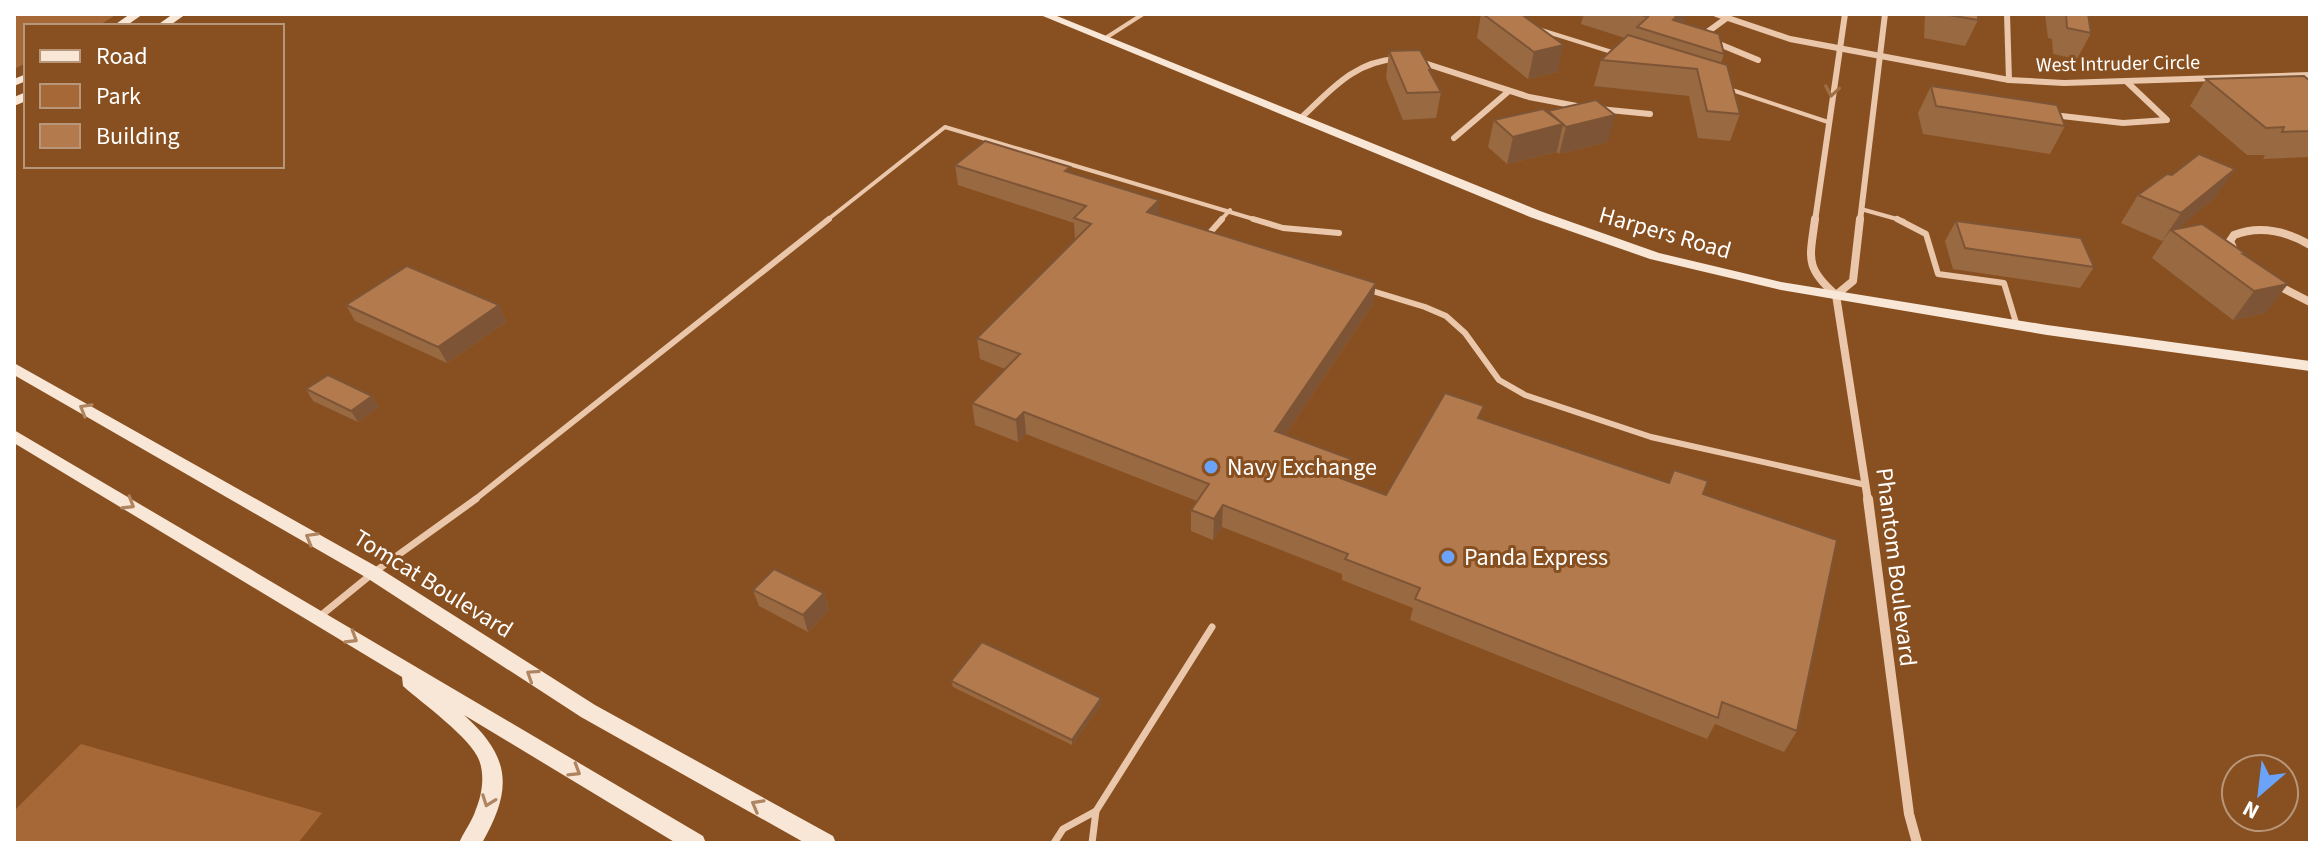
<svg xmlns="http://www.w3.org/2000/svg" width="2324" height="857" viewBox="0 0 2324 857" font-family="'Source Sans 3',sans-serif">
<rect width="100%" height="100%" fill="#885020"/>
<g fill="#a76837">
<path d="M14,14H117L98,26H26V63L14,69Z"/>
<path d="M81,744L322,813L298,843H14V811Z"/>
</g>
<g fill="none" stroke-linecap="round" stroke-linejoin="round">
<g stroke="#eac7ab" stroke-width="4">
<path d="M1538,29L1615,53"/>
<path d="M1104,39L1143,14"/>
<path d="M1729,89L1828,122"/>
<path d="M1861,209L1904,221"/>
<path d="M826,221L945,127L1260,221"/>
<path d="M1220,221L1230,210"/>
</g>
<g stroke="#eac7ab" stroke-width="6">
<path d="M1253,219L1283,228L1339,233"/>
<path d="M1897,219L1926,234L1938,274L2004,283L2017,326"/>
<path d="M1207,236L1222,219"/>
<path d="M1369,290L1425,307L1446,316L1465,333L1499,380L1525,395L1651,437L1866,485"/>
<path d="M473,501L829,219"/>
</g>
<g stroke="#eac7ab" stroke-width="7">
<path d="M319,617L373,573L476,499"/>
<path d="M1096,811L1212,627"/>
<path d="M1054,843L1063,829L1096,811L1092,843"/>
</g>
<g stroke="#eac7ab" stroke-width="6">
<path d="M1716,14L1790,39L2009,80L2064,83L2310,75"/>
<path d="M2007,14L2009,80"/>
<path d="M1728,17L1706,33L1707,39L1758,60"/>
<path d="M1418,61L1529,97L1582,107"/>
<path d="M1599,109L1650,114"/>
<path d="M2053,115L2123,123L2167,120L2127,82"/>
<path d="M1301,118C1330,91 1354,61 1397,59"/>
<path d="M1454,138L1509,91"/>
<path d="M1815,221L1845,14"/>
<path d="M1860,221L1885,14"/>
</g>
<g stroke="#eac7ab" stroke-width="8">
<path d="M1815,219C1810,258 1804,267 1836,295L1868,501"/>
<path d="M2234,250L2230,241L2234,235C2260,225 2286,231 2310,245"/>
<path d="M2275,284L2310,302"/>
<path d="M1836,295L1853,281L1860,219"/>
</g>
<path stroke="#eac7ab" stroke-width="10" d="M1868,499L1909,814L1917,843"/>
<g fill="#f8e6d6" fill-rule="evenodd">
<path d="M130,14H143L126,26H113Z"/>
<path d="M173,14H186L169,26H156Z"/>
<path d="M1038,14H1052L1540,211L1659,253L1781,282L2047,325L2310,361V371L2047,335L1781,290L1650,259L1530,217Z"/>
<path d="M26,74V81L14,86V79Z"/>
<path d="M26,92V101L14,106V97Z"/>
<path d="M14,363L379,568L595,705L833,836L836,843H805L581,717L367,578L14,375Z"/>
<path d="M14,430L703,836L706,843H676L464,715C511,757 513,789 482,843H459C464,831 472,822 476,809C482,795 485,775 479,760C471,738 422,703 403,686L402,677L14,443Z"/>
</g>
</g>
<g fill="#996942">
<path d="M1481,14H1521L1558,72L1528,79L1477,38Z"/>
<path d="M1584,14H1686L1683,23L1724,54L1721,63L1740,114L1730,141L1698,138L1689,96L1594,86L1601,60L1625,38L1581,24Z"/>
<path d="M1925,14H1978V20L1965,46L1924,38Z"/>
<path d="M2045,14H2088L2091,33L2077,59L2053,54L2052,39L2048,38Z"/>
<path d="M1389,51L1431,70V74L1441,92L1436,118L1403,120L1386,78Z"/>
<path d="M2206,79L2310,81V157L2263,159L2265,155H2247L2190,106Z"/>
<path d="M1931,86L2065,126L2050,154L1923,134L1918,113Z"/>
<path d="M1548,112L1608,142L1559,154L1557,152L1507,164L1488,147L1494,120Z"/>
<path d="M955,165L1070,172L1159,200V216L1373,304L1285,435L1348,481L1386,495L1481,419L1669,483L1674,470L1703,494L1797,731L1784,752L1715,724L1707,739L1410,620L1413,608L1342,580V574L1222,527L1213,540L1191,531V510L1197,501L1026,434L1018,442L975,425L972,403L1005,369L980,359L977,338L1075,239L1074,223L958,185Z"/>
<path d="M2138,195L2216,197L2178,228L2245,255L2266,313L2233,320L2152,258L2164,240L2162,241L2121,223Z"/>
<path d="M1956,221L2094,267L2080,288L1953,269L1945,241Z"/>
<path d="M346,305H499L506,322L447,363L355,321Z"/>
<path d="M306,389L372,396L379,407L358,422L313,401Z"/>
<path d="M753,590L824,593L829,610L808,632L759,606Z"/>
<path d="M951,681L1101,698V704L1072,745L953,687Z"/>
</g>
<g fill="#7d5536">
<path d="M1678,14H1686L1683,24L1673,20Z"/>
<path d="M1564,45L1558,72L1528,79L1534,52Z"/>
<path d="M1615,115L1608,142L1559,154L1566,127Z"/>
<path d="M1563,124L1557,152L1507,164L1513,137Z"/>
<path d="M2235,169L2216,197L2174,232L2171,230L2162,241L2181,213Z"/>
<path d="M1159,200V220L1147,212Z"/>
<path d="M1376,283L1373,304L1273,453L1275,431Z"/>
<path d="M2288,284L2266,313L2233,320L2254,291Z"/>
<path d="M499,305L506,322L447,363L438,347Z"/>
<path d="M372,396L379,407L358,422L351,411Z"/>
<path d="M1024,412L1026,434L1018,442L1016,420Z"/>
<path d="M1351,459L1348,481L1340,478Z"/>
<path d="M1223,505L1222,527L1213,540L1214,519Z"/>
<path d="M824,593L829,610L808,632L803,615Z"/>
<path d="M1101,698V704L1072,745V740Z"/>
</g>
<g fill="#b27a4d" stroke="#7d5536" stroke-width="2">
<path d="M1483,14H1521L1564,45L1534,52Z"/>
<path d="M1639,14H1678L1673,20L1719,34L1724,54L1637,27L1648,17Z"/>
<path d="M1943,14H1978V20Z"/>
<path d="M2066,14H2088L2091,33L2067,28Z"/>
<path d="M1628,35L1727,65L1740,114L1707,111L1697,69L1601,60Z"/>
<path d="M1420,50L1431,70H1429L1441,92L1407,93L1389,51Z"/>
<path d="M2304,76L2310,81V131L2282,132L2284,127L2266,128L2206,79Z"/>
<path d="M1931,86L2057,105L2065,126L1936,106Z"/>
<path d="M1596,100L1615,115L1566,127L1548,111Z"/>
<path d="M1543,109L1563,124L1513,137L1494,120Z"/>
<path d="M985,141L1070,167L1065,171L1159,200L1147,212L1376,283L1275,431L1351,459L1340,478L1386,495L1445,393L1484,406L1478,418L1669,483L1674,470L1708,481L1703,494L1837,540L1797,731L1722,702L1718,718L1415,599L1420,588L1345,559L1348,554L1223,505L1214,519L1191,510L1209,484L1024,412L1016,420L972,403L1020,354L977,338L1091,224L1074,218L1086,206L955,165Z"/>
<path d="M2199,154L2235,169L2181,213L2138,195L2167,174L2172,175Z"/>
<path d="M1956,221L2081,238L2094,267L1965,248Z"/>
<path d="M2202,224L2246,254H2243L2288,284L2254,291L2171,230Z"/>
<path d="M407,266L499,305L438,347L346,305Z"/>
<path d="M328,375L372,396L351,411L306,389Z"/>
<path d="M774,569L824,593L803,615L753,590Z"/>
<path d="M982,642L1101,698L1072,740L951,681Z"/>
</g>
<defs><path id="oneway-chevron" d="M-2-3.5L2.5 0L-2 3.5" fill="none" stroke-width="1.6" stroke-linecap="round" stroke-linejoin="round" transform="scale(2)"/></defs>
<use stroke="#a06e43" href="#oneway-chevron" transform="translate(1832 91) rotate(99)"/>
<g stroke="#af8460">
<use href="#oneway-chevron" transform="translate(85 409) rotate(-150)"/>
<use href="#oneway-chevron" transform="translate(129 504) rotate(31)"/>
<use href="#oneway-chevron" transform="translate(311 538) rotate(-150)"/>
<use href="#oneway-chevron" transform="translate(352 638) rotate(31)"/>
<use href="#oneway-chevron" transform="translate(532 675) rotate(-147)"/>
<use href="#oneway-chevron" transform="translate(575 771) rotate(31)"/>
<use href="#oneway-chevron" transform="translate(488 801) rotate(110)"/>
<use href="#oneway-chevron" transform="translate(757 805) rotate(-151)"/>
</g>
<g fill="#6ba3f8" stroke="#885020" stroke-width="3">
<circle cx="1211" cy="467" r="8"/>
<circle cx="1448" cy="557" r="8"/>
</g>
<g text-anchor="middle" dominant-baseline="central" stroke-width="6" stroke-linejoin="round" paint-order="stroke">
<g font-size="20" fill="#fff" stroke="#885020">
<text transform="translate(2118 64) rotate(-1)">West Intruder Circle</text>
</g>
<g font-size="24" fill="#fff" stroke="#885020">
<text transform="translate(1665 233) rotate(16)">Harpers Road</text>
<text transform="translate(1896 567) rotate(83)">Phantom Boulevard</text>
<text transform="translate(433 584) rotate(32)">Tomcat Boulevard</text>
</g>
<g font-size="24" fill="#fff" stroke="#885020" text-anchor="start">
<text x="1227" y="467">Navy Exchange</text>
<text x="1464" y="557">Panda Express</text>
</g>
</g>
<rect width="2324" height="857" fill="none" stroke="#ffffff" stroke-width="32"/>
<rect x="24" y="24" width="260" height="144" fill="#885020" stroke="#b89679" stroke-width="2"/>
<rect x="40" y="50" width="40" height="12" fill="#f8e6d6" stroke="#b89679" stroke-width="2"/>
<text x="96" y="64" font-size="24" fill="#ffffff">Road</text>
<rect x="40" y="84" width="40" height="24" fill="#a76837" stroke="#b89679" stroke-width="2"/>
<text x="96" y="104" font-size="24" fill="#ffffff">Park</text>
<rect x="40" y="124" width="40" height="24" fill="#b27a4d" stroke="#b89679" stroke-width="2"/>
<text x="96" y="144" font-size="24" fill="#ffffff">Building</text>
<g transform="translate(2260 793) rotate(208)"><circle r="38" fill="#885020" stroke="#b89679" stroke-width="2"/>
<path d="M0-6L14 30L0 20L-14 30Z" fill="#6ba3f8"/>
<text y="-12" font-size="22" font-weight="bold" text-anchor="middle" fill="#ffffff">N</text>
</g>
</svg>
